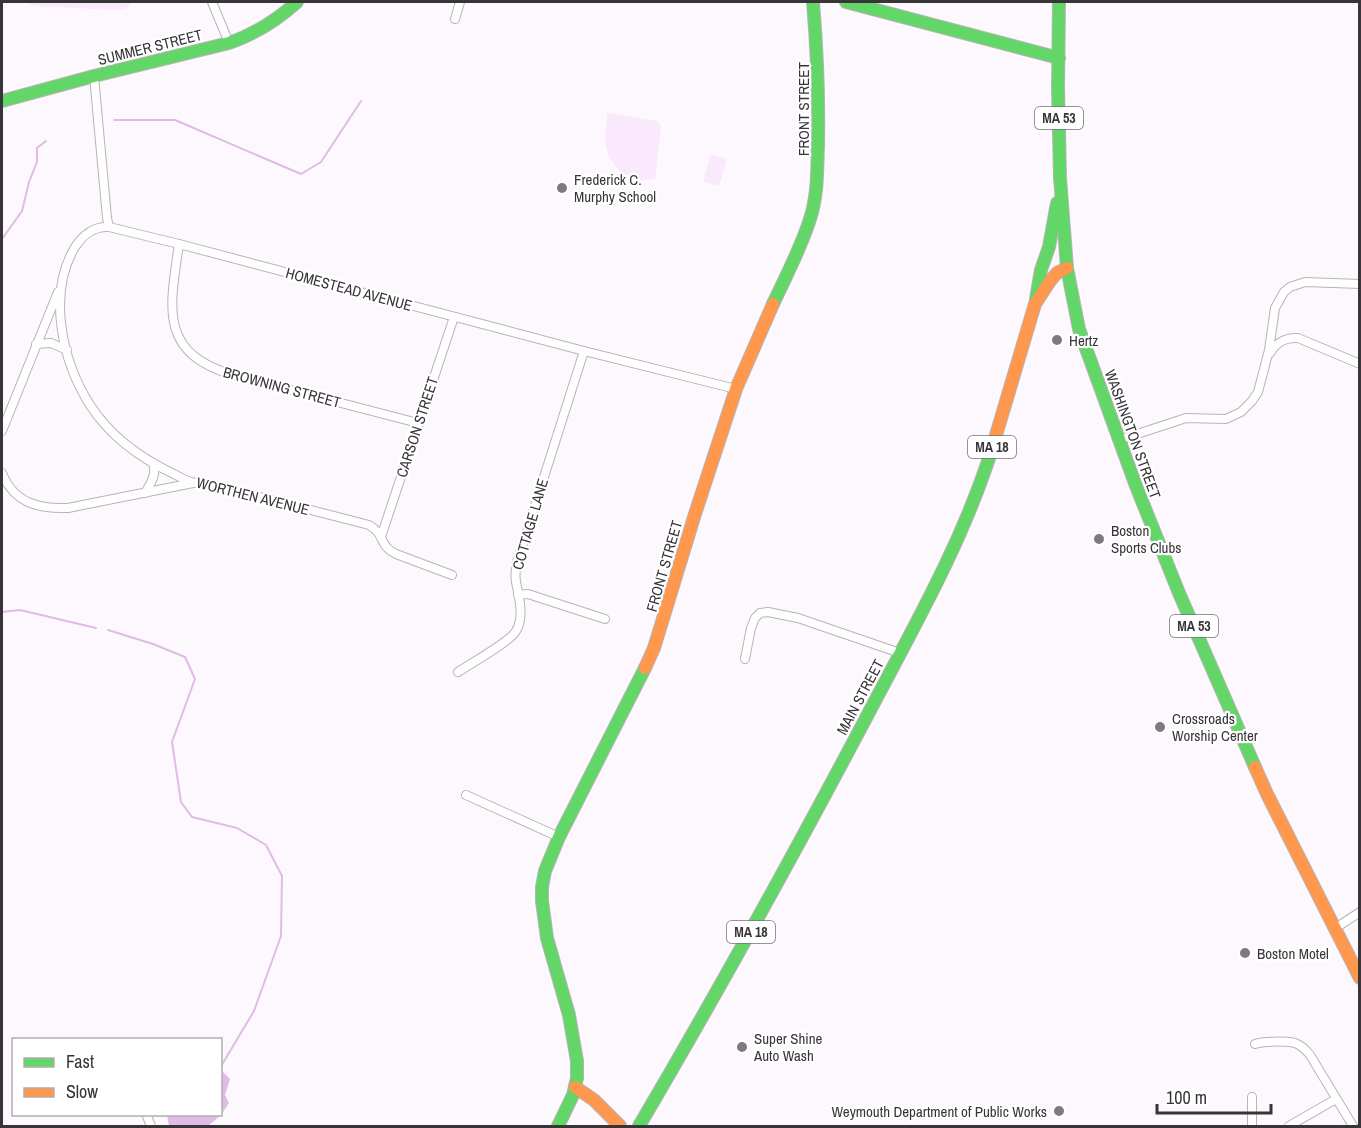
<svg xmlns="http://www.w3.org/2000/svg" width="1361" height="1128" viewBox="0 0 1361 1128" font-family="'Archivo Narrow',sans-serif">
<rect width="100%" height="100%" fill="#fdf8fd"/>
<g fill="#fae8fc">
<path d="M22,2H131L127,8L116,10L36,6Z"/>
<path d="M607,113L657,121L661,127L655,179C647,180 639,181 632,178C617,173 606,156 605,141C605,132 607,122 607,113Z"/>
<path d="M711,154L727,159L719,186L703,182Z"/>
</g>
<path fill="#dfbbe5" d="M221,1070L230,1079L225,1095L229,1103L221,1115L208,1126H169L167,1115L220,1114Z"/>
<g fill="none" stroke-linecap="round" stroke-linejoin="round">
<g stroke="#dfbbe5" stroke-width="2">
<path d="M114,120H175L301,174L321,162L361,101"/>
<path d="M2,239L22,211L29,182L37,162V148L46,141"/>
<path d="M2,612L20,610L96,628"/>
<path d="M108,630L153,644L185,657L195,679L172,742L181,802L192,817L237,828L266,845L282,876L281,936L254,1011L220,1068"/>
</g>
<defs>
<g id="street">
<path d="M212,2L229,43"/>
<path d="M455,19L460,2"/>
<path d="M94,76L107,218L109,227L179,244L584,351L736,389"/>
<path d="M109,227C93,226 83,235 75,247C47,294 62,361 90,405C110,436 142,459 174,474C181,478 188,482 196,483C202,484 208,484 214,485L369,525C386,535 378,545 396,554L452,575"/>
<path d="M179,244C170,307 158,353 233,375L418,423"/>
<path d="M36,344L51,343L67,350"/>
<path d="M1270,353C1277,342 1285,337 1298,338L1360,364"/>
<path d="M2,431L58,292"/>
<path d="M1119,440L1186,418L1226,419L1241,412L1252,401L1258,392L1269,350L1275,308L1284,292L1290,287L1305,282L1360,284"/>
<path d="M2,473C14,503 38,509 68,508L193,483"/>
<path d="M145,493C151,483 157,474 153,463"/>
<path d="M381,537L454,317"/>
<path d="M518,595L528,594L605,619"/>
<path d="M745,659L751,628L755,618L760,613L768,612L798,618L900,653"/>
<path d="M458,672C470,664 511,641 516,631C521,623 521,612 520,604C518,585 513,582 517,562L584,351"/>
<path d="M466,795L559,837"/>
<path d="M1334,929L1360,912"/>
<path d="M1255,1044C1264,1041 1285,1041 1295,1043C1301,1045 1306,1050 1310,1055L1353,1126"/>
<path d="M146,1114L151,1126"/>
<path d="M1252,1126V1097"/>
<path d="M1289,1126L1336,1099"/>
</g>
<g id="fast">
<path d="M846,2L1059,58"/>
<path d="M1059,2L1058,88L1060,178L1067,268L1079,329L1136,486L1179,593L1255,767"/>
<path d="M2,101L94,76L229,43C255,34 277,20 297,2"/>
<path d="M1036,299L1041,270L1049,247L1057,203"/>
<path d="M773,304C786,276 801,248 810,219C818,195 817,170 818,145C819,97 817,50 813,2"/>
<path d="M558,1126L573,1095L577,1078V1061L569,1015L547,938L542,901V887L545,871L559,837L645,668"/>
<path d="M639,1126C718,992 793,856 866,718C911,632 961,546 991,452"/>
</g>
<g id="slow">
<path d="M991,452L1035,304L1050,281L1057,273L1067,268"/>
<path d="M645,668L654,648L695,514L736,389L773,304"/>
<path d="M1255,767L1267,794L1360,978"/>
<path d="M575,1087L594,1100L620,1126"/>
</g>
</defs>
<use href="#street" stroke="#b7b4b7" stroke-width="10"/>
<use href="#fast" stroke="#b7b4b7" stroke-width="14"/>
<use href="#slow" stroke="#b7b4b7" stroke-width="14"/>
<use href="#street" stroke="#fffeff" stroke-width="8"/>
<use href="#fast" stroke="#63d668" stroke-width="12"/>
<use href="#slow" stroke="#ff974d" stroke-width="12"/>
</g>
<g fill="#7d797e" stroke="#fff" stroke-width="2">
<circle cx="562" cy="188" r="6"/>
<circle cx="1057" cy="340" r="6"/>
<circle cx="1099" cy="539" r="6"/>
<circle cx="1160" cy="727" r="6"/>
<circle cx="1245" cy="953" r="6"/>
<circle cx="742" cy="1047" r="6"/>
<circle cx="1059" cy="1111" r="6"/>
</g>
<g text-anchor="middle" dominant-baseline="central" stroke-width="4.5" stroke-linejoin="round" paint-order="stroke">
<g fill="#fff" stroke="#747274" stroke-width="1.5">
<rect x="1035" y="107" width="48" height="22" rx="4.5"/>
<rect x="968" y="436" width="48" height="22" rx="4.5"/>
<rect x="1170" y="615" width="48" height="22" rx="4.5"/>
<rect x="727" y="921" width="48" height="22" rx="4.5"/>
</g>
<g font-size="14" font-weight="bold" fill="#383539">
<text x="1059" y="118">MA 53</text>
<text x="992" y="447">MA 18</text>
<text x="1194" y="626">MA 53</text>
<text x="751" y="932">MA 18</text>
</g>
<g font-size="15" fill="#383539" stroke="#fff">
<text transform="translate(150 47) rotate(-14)">SUMMER STREET</text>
<text transform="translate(803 109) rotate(-90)">FRONT STREET</text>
<text transform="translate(349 289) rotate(15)">HOMESTEAD AVENUE</text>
<text transform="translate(282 387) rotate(15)">BROWNING STREET</text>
<text transform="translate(417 427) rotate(-72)">CARSON STREET</text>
<text transform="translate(1133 434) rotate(70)">WASHINGTON STREET</text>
<text transform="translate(253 496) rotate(14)">WORTHEN AVENUE</text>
<text transform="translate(530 524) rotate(-74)">COTTAGE LANE</text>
<text transform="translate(664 566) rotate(-74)">FRONT STREET</text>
<text transform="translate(860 697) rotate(-62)">MAIN STREET</text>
</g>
<g font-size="15" fill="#383539" stroke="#fff" text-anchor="start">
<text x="574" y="179">Frederick C.<tspan x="574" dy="17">Murphy School</tspan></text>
<text x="1069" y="340">Hertz</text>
<text x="1111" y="530">Boston<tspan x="1111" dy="17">Sports Clubs</tspan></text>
<text x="1172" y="718">Crossroads<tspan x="1172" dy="17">Worship Center</tspan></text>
<text x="1257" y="953">Boston Motel</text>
<text x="754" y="1038">Super Shine<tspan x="754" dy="17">Auto Wash</tspan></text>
<text x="1047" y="1111" text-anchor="end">Weymouth Department of Public Works</text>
</g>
</g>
<rect width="1361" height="1128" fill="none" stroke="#383539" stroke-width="6"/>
<rect x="12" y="1038" width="210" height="78" fill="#ffffff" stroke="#afaeb0" stroke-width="1.5"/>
<rect x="24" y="1058" width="30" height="9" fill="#63d668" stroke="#afaeb0" stroke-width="1.5"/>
<text x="66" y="1068" font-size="18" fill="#383539">Fast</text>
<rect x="24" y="1088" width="30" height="9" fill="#ff974d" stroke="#afaeb0" stroke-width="1.5"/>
<text x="66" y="1098" font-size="18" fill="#383539">Slow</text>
<path d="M1157 1104v9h114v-9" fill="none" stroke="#383539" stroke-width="3"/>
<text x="1166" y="1104" font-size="18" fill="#383539" stroke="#ffffff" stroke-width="4.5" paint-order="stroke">100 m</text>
</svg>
